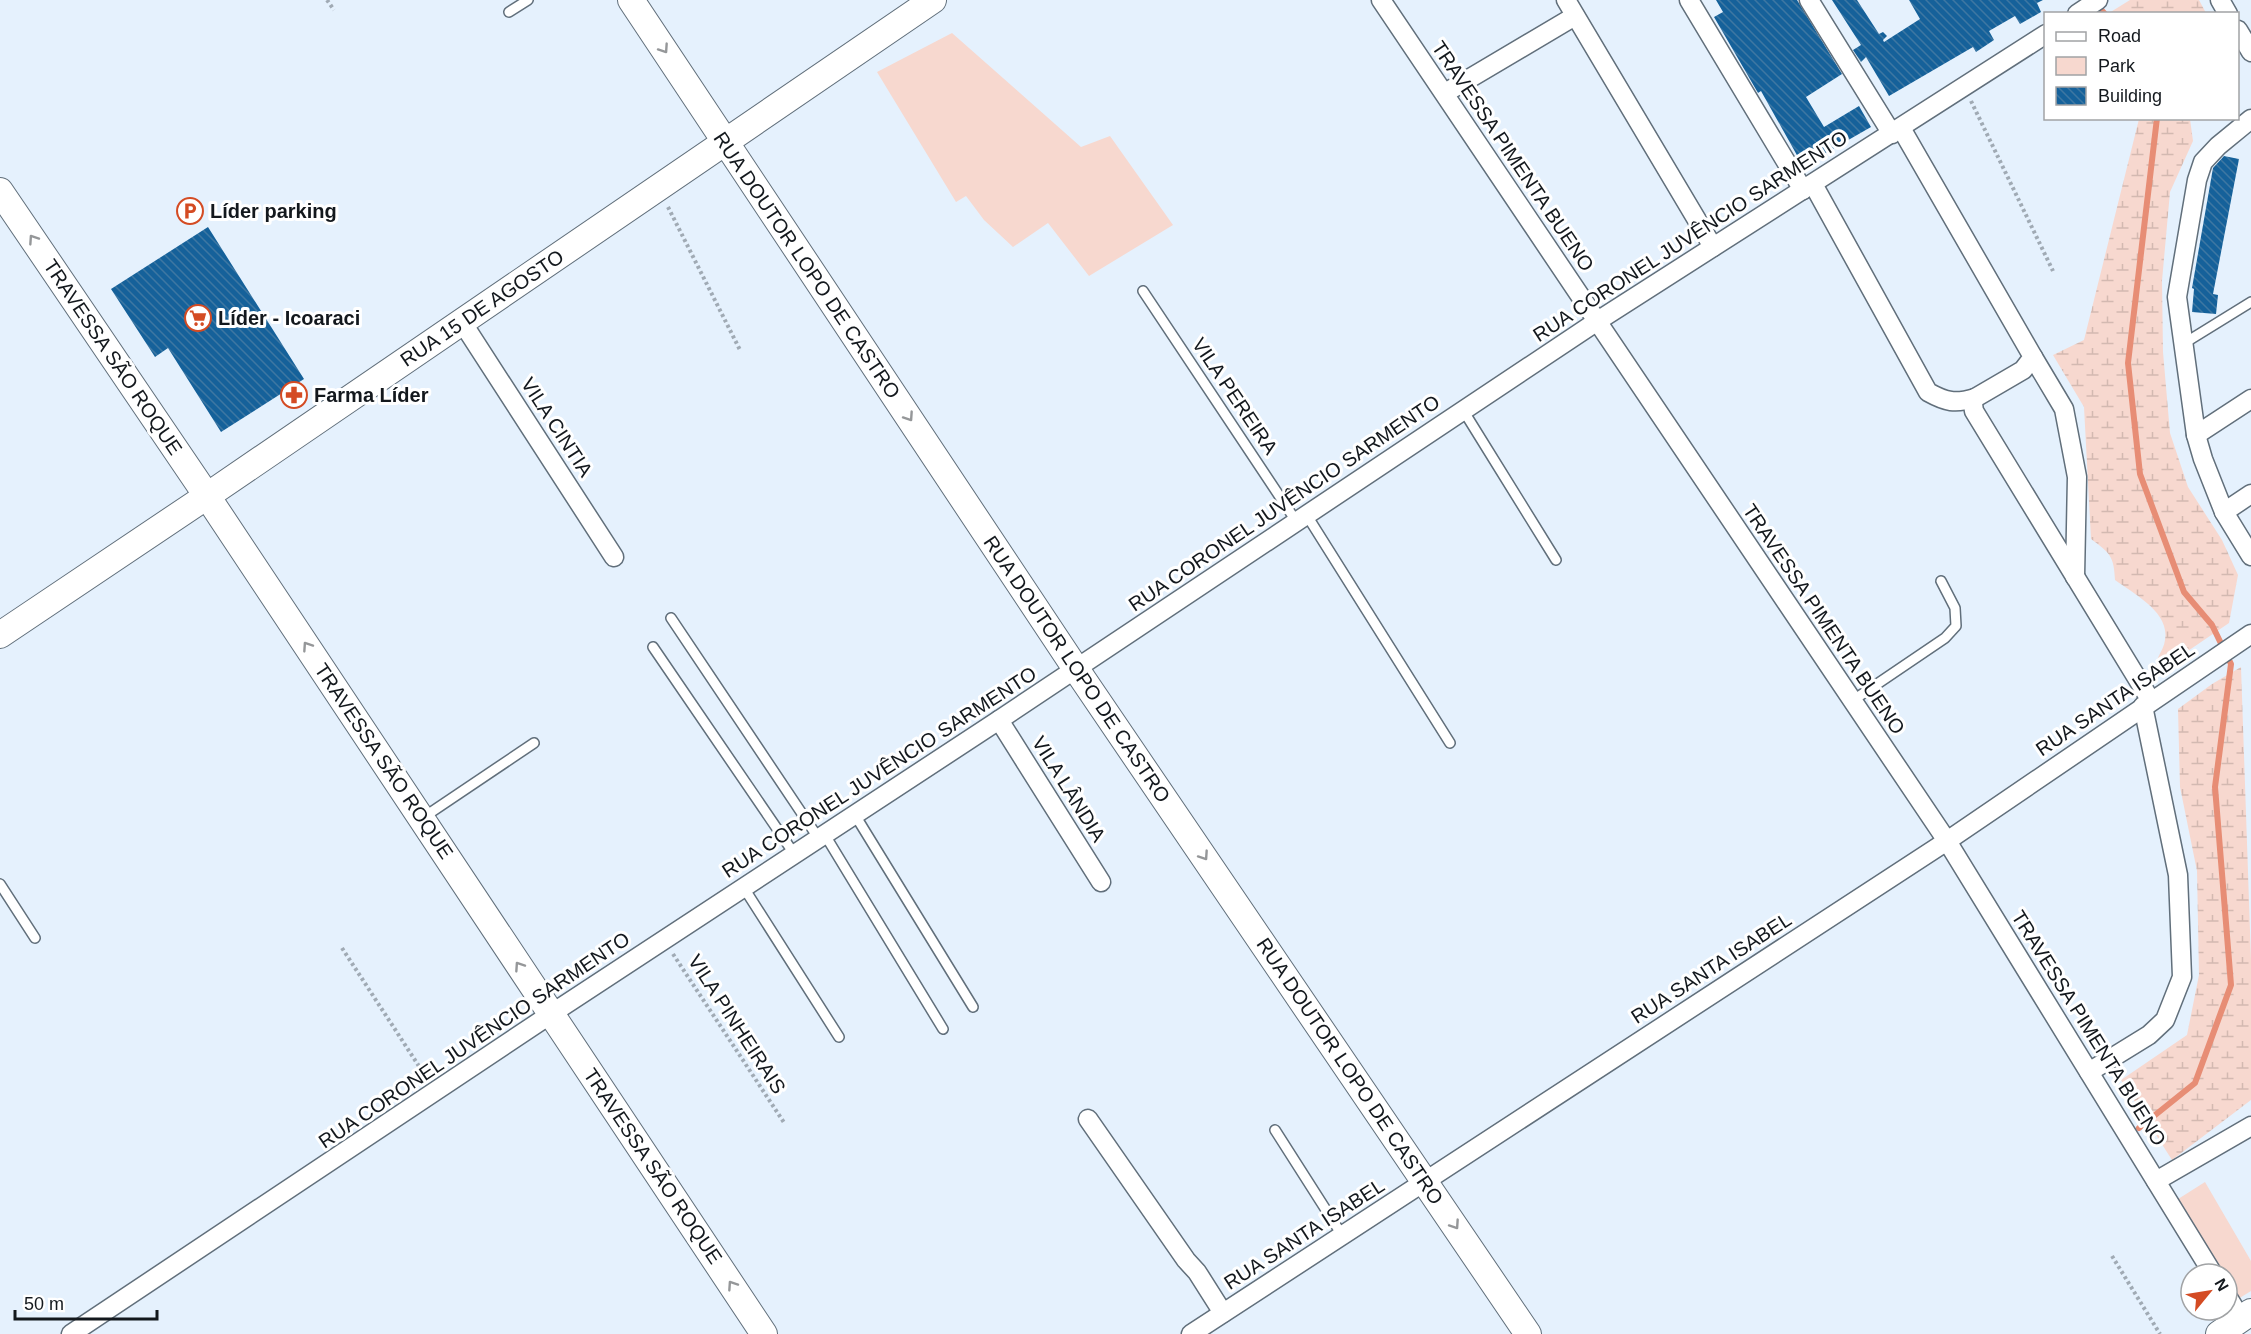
<svg xmlns="http://www.w3.org/2000/svg" width="2251" height="1334" viewBox="0 0 2251 1334" font-family="Helvetica,sans-serif">
<defs>
<pattern id="wetland-marsh" width="20" height="14" patternUnits="userSpaceOnUse" patternTransform="scale(1.5)"><rect width="20" height="14" fill="#f7d8cf"/><path d="M1 5h8M5 5V1M11 12h8M15 12V8" fill="none" stroke="#d3b9b1"/></pattern>
<pattern id="building-back-hatch" width="6" height="6" patternUnits="userSpaceOnUse" patternTransform="scale(1.5)"><rect width="6" height="6" fill="#15619a"/><path d="M-1 5l2 2M0 0l6 6M5-1l2 2" fill="none" stroke="#3e77a2"/></pattern>
</defs>
<rect width="100%" height="100%" fill="#e5f1fd"/>
<g fill="#f7d8cf">
<path d="M952,33L1081,147L1110,136L1173,225L1089,276L1048,223L1013,247L984,220L966,196L956,202L877,72Z"/>
<path d="M2205,1182L2251,1261V1291L2238,1299L2227,1282V1274H2222L2175,1201Z"/>
</g>
<g fill="url(#wetland-marsh)">
<path d="M2130,0H2199L2206,13H2109Z"/>
<path d="M2139,119H2190L2193,141L2170,192L2162,281L2163,352L2170,433L2188,487L2222,540L2238,575L2229,623L2157,672C2154,656 2163,654 2165,640C2170,612 2134,594 2115,580C2114,556 2110,553 2091,539L2084,407L2053,355L2084,340Z"/>
<path d="M2241,667L2251,960V1100L2172,1160L2121,1080L2187,1035L2199,975L2197,871L2180,787L2178,709L2212,684Z"/>
</g>
<g fill="none" stroke-linecap="round" stroke-linejoin="round">
<g stroke="#e78d75" stroke-width="6">
<path d="M2095,3L2105,14"/>
<path d="M2139,1128L2195,1083L2231,985L2215,787L2231,664L2212,625L2184,592L2140,474L2128,363L2157,118"/>
</g>
</g>
<g fill="url(#building-back-hatch)">
<path d="M1716,0H1797L1842,74L1806,97L1824,127L1859,106L1871,127L1803,166L1761,91L1758,93L1714,17L1723,12Z"/>
<path d="M1832,0H1857L1879,34L1883,32L1887,36L1883,40L1884,42L1920,19L1909,0H2043L2037,3L2041,12L2020,24L2015,16L1989,31L1994,40L1976,52L1973,47L1889,96L1866,57L1861,62L1853,50L1861,45Z"/>
<path d="M2224,156L2239,159L2213,294L2218,295L2216,314L2192,312L2194,289L2192,288L2213,168Z"/>
<path d="M208,227L304,379L221,432L168,348L155,357L111,289Z"/>
</g>
<g fill="none" stroke-linecap="round" stroke-linejoin="round">
<defs>
<g id="lane">
<path d="M509,12L528,0"/>
<path d="M1143,291L1296,521"/>
<path d="M2183,344L2251,302"/>
<path d="M1463,410L1556,560"/>
<path d="M1306,514L1450,743"/>
<path d="M671,618L819,839"/>
<path d="M653,647L795,855"/>
<path d="M1852,701L1945,638L1956,626L1955,608L1941,581"/>
<path d="M855,815L973,1007"/>
<path d="M424,817L534,743"/>
<path d="M825,835L943,1029"/>
<path d="M0,884L35,938"/>
<path d="M744,888L839,1037"/>
<path d="M1275,1130L1342,1235"/>
</g>
<g id="street">
<path d="M1381,0L1947,841L2213,1274"/>
<path d="M1566,0L1713,247"/>
<path d="M1689,0L1803,190"/>
<path d="M1809,0L1892,134"/>
<path d="M2220,0L2228,14"/>
<path d="M2077,14L2098,0"/>
<path d="M2238,30L2251,52"/>
<path d="M1445,93L1575,16"/>
<path d="M2251,119L2218,146L2203,162L2197,180L2177,297L2196,435L2203,459L2224,512L2251,556"/>
<path d="M1901,128L2033,357L2023,370L1975,398L1973,404L1974,411L2151,701"/>
<path d="M1813,184L1928,392C1946,402 1955,404 1975,398"/>
<path d="M462,322L614,557"/>
<path d="M2033,357L2064,409L2077,477L2075,577"/>
<path d="M2196,435L2251,399"/>
<path d="M2224,512L2251,494"/>
<path d="M999,720L1101,882"/>
<path d="M2089,1072L2149,1035L2165,1020L2182,977L2178,875L2143,706"/>
<path d="M1088,1119L1186,1260L1197,1272L1223,1313"/>
<path d="M2156,1181L2251,1126"/>
<path d="M2227,1296L2241,1319"/>
<path d="M71,1334L551,1014L999,720L1596,322L2046,34"/>
<path d="M1191,1334L1947,841L2251,634"/>
</g>
<g id="secondary">
<path d="M631,0L1076,669L1528,1334"/>
<path d="M0,191L207,496L764,1334"/>
<path d="M0,635L207,496L933,0"/>
<path d="M2219,1334L2251,1312"/>
</g>
</defs>
<use href="#lane" stroke="#616f7b" stroke-width="12"/>
<use href="#street" stroke="#616f7b" stroke-width="21"/>
<use href="#secondary" stroke="#616f7b" stroke-width="28"/>
<g stroke="#a0aab4" stroke-width="4" stroke-dasharray="3 3" stroke-linecap="butt">
<path d="M327,0L334,10"/>
<path d="M1971,101L2053,271"/>
<path d="M668,207L740,350"/>
<path d="M342,948L426,1077"/>
<path d="M673,954L785,1124"/>
<path d="M2112,1256L2160,1334"/>
</g>
<use href="#lane" stroke="#fff" stroke-width="9"/>
<use href="#street" stroke="#fff" stroke-width="18"/>
<use href="#secondary" stroke="#fff" stroke-width="26"/>
</g>
<defs><path id="oneway-chevron" d="M-2-3.5L2.5 0L-2 3.5" fill="none" stroke-width="1.6" stroke-linecap="round" stroke-linejoin="round" transform="scale(1.5)"/></defs>
<g stroke="#959799">
<use href="#oneway-chevron" transform="translate(664 49) rotate(56)"/>
<use href="#oneway-chevron" transform="translate(33 239) rotate(-124)"/>
<use href="#oneway-chevron" transform="translate(909 417) rotate(56)"/>
<use href="#oneway-chevron" transform="translate(307 646) rotate(-124)"/>
<use href="#oneway-chevron" transform="translate(1204 856) rotate(56)"/>
<use href="#oneway-chevron" transform="translate(519 966) rotate(-124)"/>
<use href="#oneway-chevron" transform="translate(1455 1225) rotate(56)"/>
<use href="#oneway-chevron" transform="translate(732 1285) rotate(-124)"/>
</g>
<defs>
<symbol id="parking-ring" viewBox="-11 -11 22 22"><circle r="9.5" fill="#fff" stroke="#d44b23" stroke-width="1.5"/><path d="M-3.5-5.5H1a3.5 3.5 0 0 1 0 7H-1V5.5H-3.5ZM-1-3.4V-.6H.8a1.4 1.4 0 0 0 0-2.8Z" fill="#d44b23"/></symbol>
<symbol id="supermarket-ring" viewBox="-11 -11 22 22"><circle r="9.5" fill="#fff" stroke="#d44b23" stroke-width="1.5"/><path d="M-6-5.5h2.5l.6 2H6L4.5 2H-2.5L-4.4-4H-6ZM-1.5 3.2a1.3 1.3 0 1 0 .1 0ZM3 3.2a1.3 1.3 0 1 0 .1 0Z" fill="#d44b23"/></symbol>
<symbol id="pharmacy-ring" viewBox="-11 -11 22 22"><circle r="9.5" fill="#fff" stroke="#d44b23" stroke-width="1.5"/><path d="M-2-6h4v4h4v4h-4v4h-4v-4h-4v-4h4Z" fill="#d44b23"/></symbol>
</defs>
<g fill-rule="evenodd">
<use href="#parking-ring" x="175" y="196" width="30" height="30"/>
<use href="#supermarket-ring" x="183" y="303" width="30" height="30"/>
<use href="#pharmacy-ring" x="279" y="380" width="30" height="30"/>
</g>
<g text-anchor="middle" dominant-baseline="central" stroke-width="6" stroke-linejoin="round" paint-order="stroke">
<g font-size="20" fill="#13181d" stroke="#fff">
<text transform="translate(1513 156) rotate(56)">TRAVESSA PIMENTA BUENO</text>
<text transform="translate(1690 236) rotate(-33)">RUA CORONEL JUVÊNCIO SARMENTO</text>
<text transform="translate(807 265) rotate(56)">RUA DOUTOR LOPO DE CASTRO</text>
<text transform="translate(482 308) rotate(-34)">RUA 15 DE AGOSTO</text>
<text transform="translate(113 357) rotate(56)">TRAVESSA SÃO ROQUE</text>
<text transform="translate(1235 396) rotate(56)">VILA PEREIRA</text>
<text transform="translate(557 427) rotate(57)">VILA CINTIA</text>
<text transform="translate(1284 503) rotate(-34)">RUA CORONEL JUVÊNCIO SARMENTO</text>
<text transform="translate(1824 619) rotate(56)">TRAVESSA PIMENTA BUENO</text>
<text transform="translate(1077 669) rotate(56)">RUA DOUTOR LOPO DE CASTRO</text>
<text transform="translate(2115 699) rotate(-34)">RUA SANTA ISABEL</text>
<text transform="translate(384 761) rotate(56)">TRAVESSA SÃO ROQUE</text>
<text transform="translate(879 772) rotate(-33)">RUA CORONEL JUVÊNCIO SARMENTO</text>
<text transform="translate(1069 789) rotate(58)">VILA LÂNDIA</text>
<text transform="translate(1711 968) rotate(-33)">RUA SANTA ISABEL</text>
<text transform="translate(737 1024) rotate(57)">VILA PINHEIRAIS</text>
<text transform="translate(2089 1028) rotate(58)">TRAVESSA PIMENTA BUENO</text>
<text transform="translate(474 1040) rotate(-34)">RUA CORONEL JUVÊNCIO SARMENTO</text>
<text transform="translate(1350 1071) rotate(56)">RUA DOUTOR LOPO DE CASTRO</text>
<text transform="translate(653 1166) rotate(56)">TRAVESSA SÃO ROQUE</text>
<text transform="translate(1304 1234) rotate(-33)">RUA SANTA ISABEL</text>
</g>
<g font-size="20" font-weight="bold" fill="#13181d" stroke="#fff" text-anchor="start">
<text x="210" y="211">Líder parking</text>
<text x="218" y="318">Líder - Icoaraci</text>
<text x="314" y="395">Farma Líder</text>
</g>
</g>
<rect x="2044" y="12" width="195" height="108" fill="#ffffff" stroke="#a1a3a5" stroke-width="1.5"/>
<rect x="2056" y="32" width="30" height="9" fill="#ffffff" stroke="#a1a3a5" stroke-width="1.5"/>
<text x="2098" y="42" font-size="18" fill="#13181d">Road</text>
<rect x="2056" y="57" width="30" height="18" fill="#f7d8cf" stroke="#a1a3a5" stroke-width="1.5"/>
<text x="2098" y="72" font-size="18" fill="#13181d">Park</text>
<rect x="2056" y="87" width="30" height="18" fill="url(#building-back-hatch)" stroke="#a1a3a5" stroke-width="1.5"/>
<text x="2098" y="102" font-size="18" fill="#13181d">Building</text>
<g transform="translate(2209 1292) rotate(60)"><circle r="28" fill="#ffffff" stroke="#a1a3a5" stroke-width="1.5"/>
<path d="M0-4.5L10 22L0 15L-10 22Z" fill="#d44b23"/>
<text y="-9" font-size="16" font-weight="bold" text-anchor="middle" fill="#13181d">N</text>
</g>
<path d="M15 1310v9h142v-9" fill="none" stroke="#13181d" stroke-width="3"/>
<text x="24" y="1310" font-size="18" fill="#13181d" stroke="#ffffff" stroke-width="4.5" paint-order="stroke">50 m</text>
</svg>
